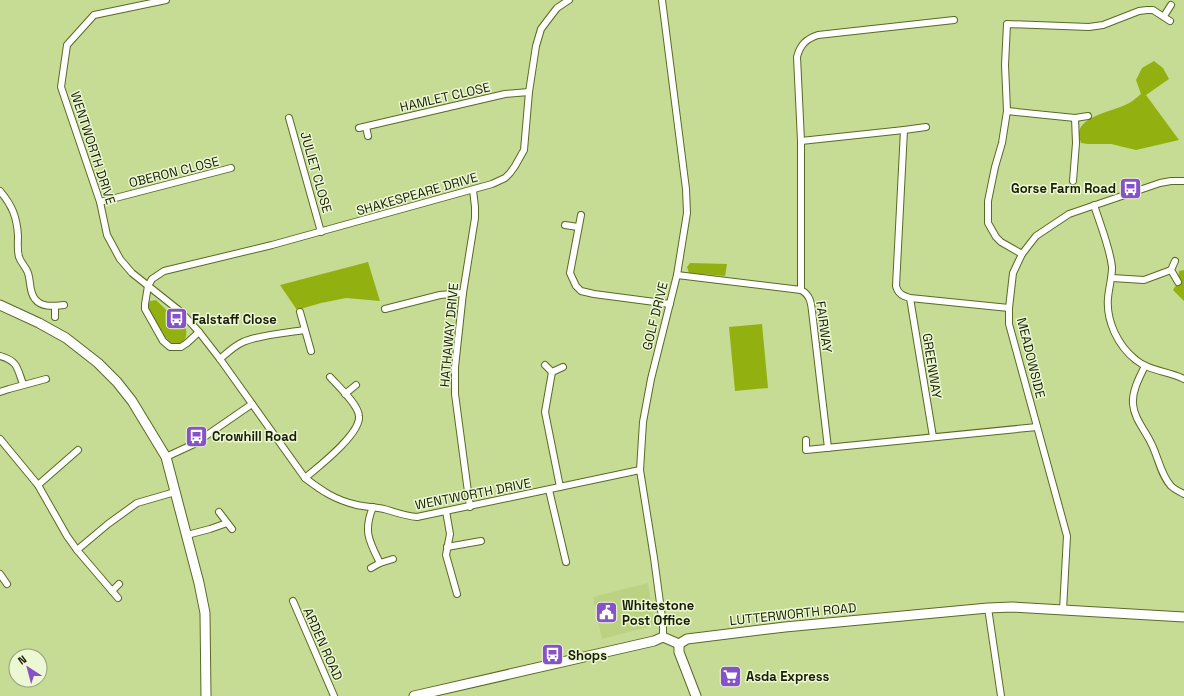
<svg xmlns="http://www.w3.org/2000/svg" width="1184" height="696" viewBox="0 0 1184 696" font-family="'Space Grotesk',sans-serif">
<rect width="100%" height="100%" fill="#c6db93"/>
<path fill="#bbd282" d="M648,583L654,623L651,626L602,639L593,597Z"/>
<g fill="#92b110">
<path d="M1154,61L1163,68L1169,79L1146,95L1179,140L1136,150L1111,144H1088L1081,143C1080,140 1079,137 1079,134C1079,116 1114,111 1125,105C1131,103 1136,98 1141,94L1136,80L1142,68Z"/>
<path d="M368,262L380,301L346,298L321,303L297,310L280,285Z"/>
<path d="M690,263L727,264L725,276L689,273L687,267Z"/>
<path d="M1184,270V301L1173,290L1178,282L1179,271Z"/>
<path d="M156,300L186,329C187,335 186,340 181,343C167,351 154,318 149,309V304L150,301Z"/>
<path d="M762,324L768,388L735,391L729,327Z"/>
</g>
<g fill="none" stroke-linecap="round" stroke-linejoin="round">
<defs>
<g id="street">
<path d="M166,0L94,15L67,45L61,87L100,202L107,235L120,259L132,273L181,312L199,332L220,359L305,478C322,491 335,500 357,505C366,507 375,507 384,509C395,512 405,516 417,517L640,470"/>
<path d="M662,0L686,189L687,213L677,275L651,379L643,422L640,470L654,558L663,625V637"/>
<path d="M1164,16L1171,5"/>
<path d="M1007,111L1075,118L1088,116"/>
<path d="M289,118L321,232"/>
<path d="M366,127L368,136"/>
<path d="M359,128L505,94L529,92"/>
<path d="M904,130L896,286C898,294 903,296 910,298L1009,308"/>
<path d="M801,141L904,130L926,127"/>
<path d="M1073,181L1076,143L1075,118"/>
<path d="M0,191C12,205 17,217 18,236C18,243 17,250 19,257C21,263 26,267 28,273C31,282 29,292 35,299C42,308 54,306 64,305"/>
<path d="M100,202L231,168"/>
<path d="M1094,205C1100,224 1110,248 1112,267C1112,278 1109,287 1108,298C1106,321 1118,346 1136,360C1149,371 1168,371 1184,379"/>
<path d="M581,215L570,273L576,286L581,291L594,294L670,304"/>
<path d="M565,225L578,227"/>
<path d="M1022,254L1001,242L996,237L988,223V201L995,167L1002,143L1007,111L1005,65L1007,24L1089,27L1103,25L1139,11L1147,10H1153L1170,21"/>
<path d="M1175,261L1171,270L1178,282"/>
<path d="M677,275L801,290C810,295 811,302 812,311L828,448"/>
<path d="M1112,278L1144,280L1171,270"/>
<path d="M801,290V141L797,57C800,45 806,39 818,35L954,20"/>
<path d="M910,298L933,437"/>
<path d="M55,306V317"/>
<path d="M385,309L440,295L463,293"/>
<path d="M300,312L311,351"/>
<path d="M199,332L187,343L181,347H170L163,341L145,309V304L148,286L152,279L164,271L272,245L492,184L505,178L510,173L515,166L524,150L529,92L536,46L541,29L547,21L557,8L569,0"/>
<path d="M0,356C18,361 17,368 23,384"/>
<path d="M220,359C227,353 234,346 243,342C258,335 286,333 304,330"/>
<path d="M545,365L552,372L563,367"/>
<path d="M1145,366C1139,378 1132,391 1133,404C1134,418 1144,429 1150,441C1158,455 1160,474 1171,486C1174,489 1180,492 1184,494"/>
<path d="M552,372L545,412L560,487"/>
<path d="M0,392L9,389L46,379"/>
<path d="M345,394L356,385"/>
<path d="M0,439L38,485L67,536L77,550L118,598"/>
<path d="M806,440V450L1037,427"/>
<path d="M166,457L194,444L252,404"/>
<path d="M305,478C318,467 361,434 359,416C358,404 338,386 330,377"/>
<path d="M38,485L78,450"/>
<path d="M549,490L566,562"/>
<path d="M373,507C363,531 369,541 380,563"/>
<path d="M470,507L455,394V367L463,293L475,218V207L473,190"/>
<path d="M446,511L450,534L446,555L457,594"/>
<path d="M219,512L232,529"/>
<path d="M187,535L210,529L227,523"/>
<path d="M447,547L481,541"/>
<path d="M77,550L108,524L137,503L175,492"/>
<path d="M371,568L380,563L393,559"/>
<path d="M0,574L7,584"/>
<path d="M112,591L119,584"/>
<path d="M293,601L334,696"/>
<path d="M988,608L1001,696"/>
<path d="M1063,610L1067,536L1009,324V308L1013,273L1022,254L1036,236L1069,214L1160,183L1171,181H1184"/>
</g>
<g id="secondary">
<path d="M0,305L39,323L66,338L98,363L117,382L132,401L166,457L199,583L205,613L206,696"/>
<path d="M679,644L687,639L785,627L988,608L1012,607L1184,617"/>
<path d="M679,644V652L696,696"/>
<path d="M414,696L654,641L663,637L679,644"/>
</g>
</defs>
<use href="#street" stroke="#596a25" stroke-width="8"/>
<use href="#secondary" stroke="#596a25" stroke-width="11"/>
<use href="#street" stroke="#fff" stroke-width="6"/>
<use href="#secondary" stroke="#fff" stroke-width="9"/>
</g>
<defs>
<symbol id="bus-square" viewBox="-11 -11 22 22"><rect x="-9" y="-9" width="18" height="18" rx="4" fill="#8751c8" stroke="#ecf7d4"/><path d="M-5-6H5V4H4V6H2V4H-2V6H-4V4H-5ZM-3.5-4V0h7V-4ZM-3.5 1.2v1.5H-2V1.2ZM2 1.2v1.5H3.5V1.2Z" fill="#fff"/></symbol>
<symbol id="civic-square" viewBox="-11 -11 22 22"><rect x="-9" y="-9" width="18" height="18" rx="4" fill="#8751c8" stroke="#ecf7d4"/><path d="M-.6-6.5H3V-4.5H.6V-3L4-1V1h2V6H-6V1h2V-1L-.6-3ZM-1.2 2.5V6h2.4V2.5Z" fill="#fff"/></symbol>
<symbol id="supermarket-square" viewBox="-11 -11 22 22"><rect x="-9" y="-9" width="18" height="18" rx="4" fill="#8751c8" stroke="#ecf7d4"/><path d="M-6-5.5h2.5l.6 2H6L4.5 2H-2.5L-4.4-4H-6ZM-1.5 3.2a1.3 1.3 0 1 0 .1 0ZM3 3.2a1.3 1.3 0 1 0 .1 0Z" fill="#fff"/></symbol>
</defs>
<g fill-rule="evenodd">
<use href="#bus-square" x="1118" y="176" width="25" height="25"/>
<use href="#bus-square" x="164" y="306" width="25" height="25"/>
<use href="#bus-square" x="184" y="424" width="25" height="25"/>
<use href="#civic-square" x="594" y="600" width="25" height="25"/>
<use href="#bus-square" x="540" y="642" width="25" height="25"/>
<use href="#supermarket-square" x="718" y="664" width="25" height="25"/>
</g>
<g text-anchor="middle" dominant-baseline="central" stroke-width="3" stroke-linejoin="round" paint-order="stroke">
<g font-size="13" fill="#171e03" stroke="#ecf7d4">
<text transform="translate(445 97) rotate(-13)">HAMLET CLOSE</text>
<text transform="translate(93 148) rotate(72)">WENTWORTH DRIVE</text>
<text transform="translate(174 172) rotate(-14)">OBERON CLOSE</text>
<text transform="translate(316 172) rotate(74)">JULIET CLOSE</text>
<text transform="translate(417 194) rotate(-16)">SHAKESPEARE DRIVE</text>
<text transform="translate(655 316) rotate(-76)">GOLF DRIVE</text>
<text transform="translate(824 327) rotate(82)">FAIRWAY</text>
<text transform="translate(449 335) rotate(-85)">HATHAWAY DRIVE</text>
<text transform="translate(1031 358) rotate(76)">MEADOWSIDE</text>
<text transform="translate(932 366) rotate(81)">GREENWAY</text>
<text transform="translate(473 494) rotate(-11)">WENTWORTH DRIVE</text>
<text transform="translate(793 614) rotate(-6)">LUTTERWORTH ROAD</text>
<text transform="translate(323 644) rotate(66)">ARDEN ROAD</text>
</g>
<g font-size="13" font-weight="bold" fill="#171e03" stroke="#ecf7d4" text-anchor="start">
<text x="1116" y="188" text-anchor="end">Gorse Farm Road</text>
<text x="192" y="319">Falstaff Close</text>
<text x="212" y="436">Crowhill Road</text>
<text x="622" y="605">Whitestone<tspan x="622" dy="15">Post Office</tspan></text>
<text x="568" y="655">Shops</text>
<text x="746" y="676">Asda Express</text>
</g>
</g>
<g transform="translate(28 668) rotate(324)"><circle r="19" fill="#ecf7d4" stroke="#97a080"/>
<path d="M0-3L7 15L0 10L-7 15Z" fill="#8751c8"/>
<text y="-6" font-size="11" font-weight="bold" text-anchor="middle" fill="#171e03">N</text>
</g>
</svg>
